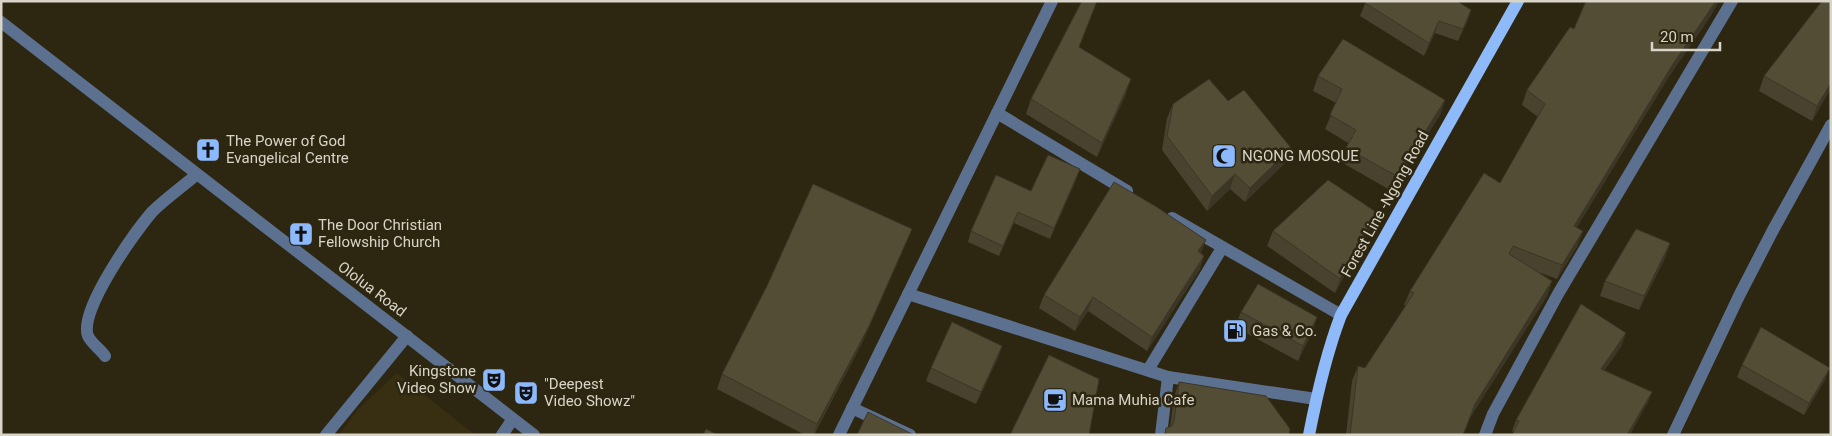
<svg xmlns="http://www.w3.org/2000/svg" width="1832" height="436" viewBox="0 0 1832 436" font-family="Roboto,sans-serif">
<rect width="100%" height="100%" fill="#2d2611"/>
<path fill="#382f12" d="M397,373L474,434V435H339L359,408Z"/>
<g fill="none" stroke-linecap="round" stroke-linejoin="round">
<g stroke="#5c708f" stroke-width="12">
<path d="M1,22L534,435"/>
<path d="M997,113L1127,191"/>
<path d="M1172,218L1341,315"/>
<path d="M908,294L1168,377L1316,399"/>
<path d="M105,356C101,350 91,343 88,336C78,311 135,232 152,212C165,199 182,187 196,175"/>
<path d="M1148,370L1222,248"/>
<path d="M852,408L910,435"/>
<path d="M326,435L407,336"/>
<path d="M502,435L513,419"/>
<path d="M839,435L1052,1"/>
<path d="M1161,435L1168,377"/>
<path d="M1485,435L1493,414L1558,294L1732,1"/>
<path d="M1673,435L1739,296L1772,232L1831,125"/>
</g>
<path stroke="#8fbaf9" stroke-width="12" d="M1309,435C1317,394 1326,354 1341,315L1518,1"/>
</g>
<g fill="#48422e">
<path d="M1366,1L1471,10L1467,22L1458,41L1435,33L1424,56L1360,16Z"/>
<path d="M1586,1H1719L1710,17L1668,78L1577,227L1578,245L1557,279L1538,272L1552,281L1547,296L1470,418L1463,435H1346L1352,381L1358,366L1365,368L1406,306L1404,305L1410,291L1500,183L1538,117L1522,105L1527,90L1574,29Z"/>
<path d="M1080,48L1126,94L1097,157L1026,114L1031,99Z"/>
<path d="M1318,76L1445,100L1440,115L1402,174L1390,190L1341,162L1348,143L1325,129L1336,103L1313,91Z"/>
<path d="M1764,76L1831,88L1812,121L1759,91Z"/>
<path d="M1228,101L1291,148L1286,162L1245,202L1230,189L1207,211L1162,150L1167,118L1173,104Z"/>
<path d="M1076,180L1050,239L1014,223L999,256L968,242L971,231L1031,191Z"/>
<path d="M1371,227L1335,293L1267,246L1273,231Z"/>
<path d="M912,229L906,243L863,341L814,435H805L717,389L722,374Z"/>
<path d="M1670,243L1665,258L1639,310L1600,296L1605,281Z"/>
<path d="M1201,253L1200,269L1147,351L1088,311L1075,331L1039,308L1044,295Z"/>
<path d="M1241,312L1317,317L1312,332L1298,361L1235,327Z"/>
<path d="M1622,345L1604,371L1652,392L1647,404L1513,432L1512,431L1516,420Z"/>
<path d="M1002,346L998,358L976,404L926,381L931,368Z"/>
<path d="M1742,365L1825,380L1804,415L1737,377Z"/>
<path d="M1179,382L1289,435H1164L1166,428L1170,427L1174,397Z"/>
</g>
<g fill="#3b3626">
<path d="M1716,1H1719L1710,17L1668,78L1569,240L1574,226L1673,64Z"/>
<path d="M1471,10L1467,22L1458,41L1463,29Z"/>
<path d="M1439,21L1435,33L1424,56L1429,43Z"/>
<path d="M1131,79L1126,94L1097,157L1102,143Z"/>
<path d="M1831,83V88L1812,121L1817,106Z"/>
<path d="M1445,100L1440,115L1402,174L1390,190L1395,175Z"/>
<path d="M1291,148L1286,162L1245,202L1250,188Z"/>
<path d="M1080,169L1076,180L1050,239L1054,228Z"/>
<path d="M1235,174L1230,189L1207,211L1212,196Z"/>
<path d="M1018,212L1014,223L999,256L1003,246Z"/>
<path d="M1376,212L1371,227L1335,293L1340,279Z"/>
<path d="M912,229L906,243L863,341L813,435L817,424Z"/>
<path d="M1583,231L1578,245L1557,279L1562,265Z"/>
<path d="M1206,240L1201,253L1198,251Z"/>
<path d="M1670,243L1665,258L1639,310L1644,296Z"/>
<path d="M1204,256L1200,269L1147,351L1152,337Z"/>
<path d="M1552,281L1547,296L1470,418L1463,435L1475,404Z"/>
<path d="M1093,297L1088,311L1075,331L1080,317Z"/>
<path d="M1317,317L1312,332L1298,361L1303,346Z"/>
<path d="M1626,333L1622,345L1597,381L1601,369Z"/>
<path d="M1002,346L998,358L976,404L981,392Z"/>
<path d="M1830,368L1825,380L1804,415L1809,403Z"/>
<path d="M1652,392L1647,404L1630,435H1627Z"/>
</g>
<g fill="#544d36" stroke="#3b3626">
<path d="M1082,1H1097L1079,47L1131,79L1102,143L1031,99Z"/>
<path d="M1366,1H1457L1471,10L1463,29L1439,21L1429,43L1365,3Z"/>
<path d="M1586,1H1716L1673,64L1574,226L1583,231L1562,265L1513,246L1509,254L1552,281L1475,404L1463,435H1350L1358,366L1365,368L1414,293L1410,291L1484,173L1500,183L1545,104L1527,90L1570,27L1574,29Z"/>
<path d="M1822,1H1831V83L1817,106L1764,76Z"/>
<path d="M1343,39L1445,100L1408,159L1395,175L1346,148L1356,130L1330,115L1342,89L1318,76Z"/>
<path d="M1209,79L1228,101L1244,90L1291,148L1250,188L1235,174L1212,196L1167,136L1173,104Z"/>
<path d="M1048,155L1080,169L1054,228L1018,212L1003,246L971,231L996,175L1031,191Z"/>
<path d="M1328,180L1376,212L1340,279L1273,231Z"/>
<path d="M1114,182L1155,206L1206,240L1198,251L1204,256L1152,337L1093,297L1080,317L1044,295Z"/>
<path d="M813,184L912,229L869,326L817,424L722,374L767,286Z"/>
<path d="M1636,229L1670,243L1644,296L1605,281Z"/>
<path d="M1258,284L1317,317L1303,346L1241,312Z"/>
<path d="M1581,304L1626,333L1601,369L1652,392L1627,435H1512L1519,421L1516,420Z"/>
<path d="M952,322L1002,346L981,392L931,368Z"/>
<path d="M1761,327L1830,368L1809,403L1742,365Z"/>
<path d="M1049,355L1099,379L1089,435H1010Z"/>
<path d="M1179,382L1266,396L1290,429L1289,435H1165L1166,428L1172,426L1174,421Z"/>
<path d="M868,412L914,435H857Z"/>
<path d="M706,429L718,435H703Z"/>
</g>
<defs>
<symbol id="church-square" viewBox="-11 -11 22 22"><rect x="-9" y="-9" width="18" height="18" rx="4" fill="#8cb9fc" stroke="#2d2611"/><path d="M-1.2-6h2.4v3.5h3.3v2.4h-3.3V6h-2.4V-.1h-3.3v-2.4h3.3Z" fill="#111"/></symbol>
<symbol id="mosque-square" viewBox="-11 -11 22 22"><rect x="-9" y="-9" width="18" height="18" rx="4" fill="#8cb9fc" stroke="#2d2611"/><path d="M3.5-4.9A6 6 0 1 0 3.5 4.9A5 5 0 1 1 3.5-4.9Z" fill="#111"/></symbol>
<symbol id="fuel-square" viewBox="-11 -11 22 22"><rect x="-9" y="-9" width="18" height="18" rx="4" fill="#8cb9fc" stroke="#2d2611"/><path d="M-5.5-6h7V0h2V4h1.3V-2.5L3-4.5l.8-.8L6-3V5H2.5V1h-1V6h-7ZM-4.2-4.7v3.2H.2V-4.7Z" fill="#111"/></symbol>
<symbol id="theatre-square" viewBox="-11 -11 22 22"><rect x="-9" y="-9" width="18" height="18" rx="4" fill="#8cb9fc" stroke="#2d2611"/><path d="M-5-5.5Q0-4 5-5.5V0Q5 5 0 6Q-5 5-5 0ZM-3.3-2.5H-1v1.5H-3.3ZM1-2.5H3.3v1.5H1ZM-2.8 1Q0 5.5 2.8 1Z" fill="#111"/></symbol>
<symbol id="cafe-square" viewBox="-11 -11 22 22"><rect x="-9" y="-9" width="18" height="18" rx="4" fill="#8cb9fc" stroke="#2d2611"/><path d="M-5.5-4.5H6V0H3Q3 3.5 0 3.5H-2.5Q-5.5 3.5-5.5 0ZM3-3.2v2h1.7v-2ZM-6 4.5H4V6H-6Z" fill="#111"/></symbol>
</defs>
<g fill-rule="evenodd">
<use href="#church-square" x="194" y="136" width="28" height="28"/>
<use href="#mosque-square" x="1210" y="142" width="28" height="28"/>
<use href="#church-square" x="287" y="220" width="28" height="28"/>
<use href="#fuel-square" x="1221" y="317" width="28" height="28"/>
<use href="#theatre-square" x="480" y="366" width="28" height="28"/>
<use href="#theatre-square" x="512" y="379" width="28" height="28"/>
<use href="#cafe-square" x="1041" y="386" width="28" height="28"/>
</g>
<g text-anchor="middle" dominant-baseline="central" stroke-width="5" stroke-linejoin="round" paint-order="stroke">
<g font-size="15" fill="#d8d4c7" stroke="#2d2611" text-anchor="start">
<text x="226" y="141">The Power of God<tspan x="226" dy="17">Evangelical Centre</tspan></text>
<text x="1242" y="156">NGONG MOSQUE</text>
<text x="318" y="225">The Door Christian<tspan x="318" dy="17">Fellowship Church</tspan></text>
<text x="1252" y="331">Gas &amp; Co.</text>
<text x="476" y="371" text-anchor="end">Kingstone<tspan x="476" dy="17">Video Show</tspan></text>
<text x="544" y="384">"Deepest<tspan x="544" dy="17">Video Showz"</tspan></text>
<text x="1072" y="400">Mama Muhia Cafe</text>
</g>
<g font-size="15" fill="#d8d4c7" stroke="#2d2611">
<text transform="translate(1385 204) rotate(-61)">Forest Line -Ngong Road</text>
<text transform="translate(372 289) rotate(37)">Ololua Road</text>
</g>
</g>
<rect width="1832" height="436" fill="none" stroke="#d8d4c7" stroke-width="5"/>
<path d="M1652 42v8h68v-8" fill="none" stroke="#d8d4c7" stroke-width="2.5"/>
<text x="1660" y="42" font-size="15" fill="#d8d4c7" stroke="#2d2611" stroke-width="4" paint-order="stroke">20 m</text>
</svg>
